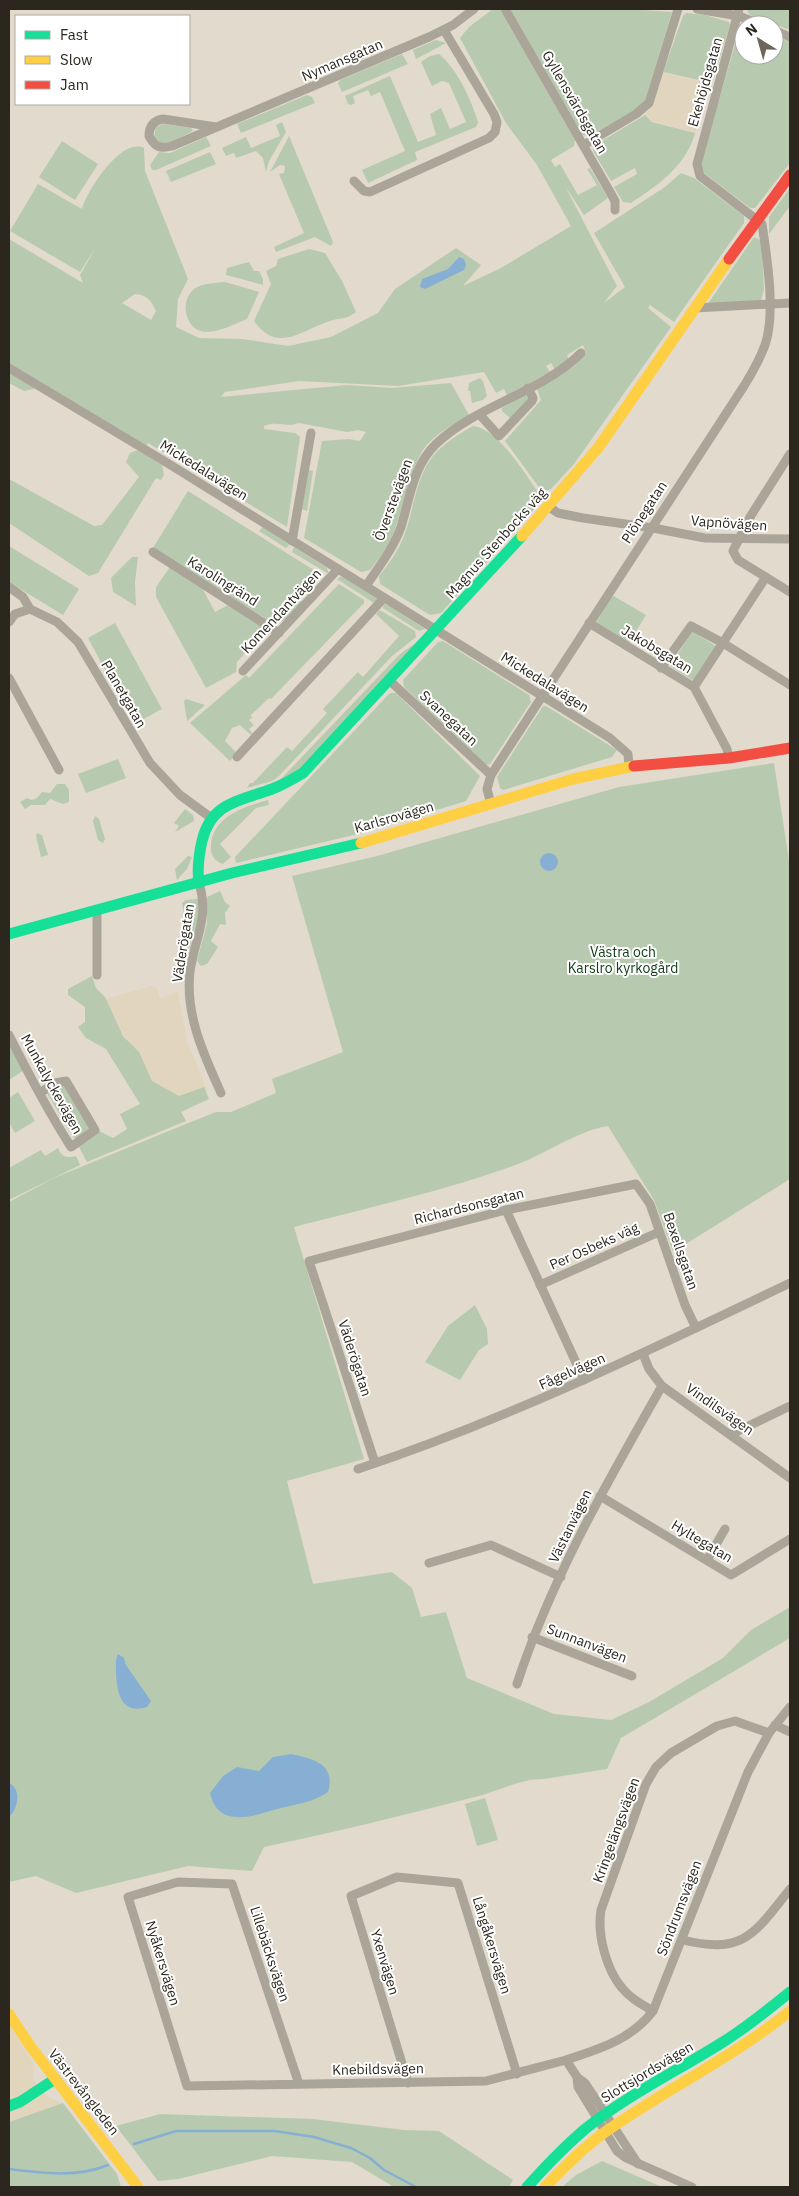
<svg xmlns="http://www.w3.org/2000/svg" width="799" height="2196" viewBox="0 0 799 2196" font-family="'IBM Plex Sans',sans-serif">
<rect width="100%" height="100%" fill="#e2dacd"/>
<g fill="#e2d5be">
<path d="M663,73L711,84L695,133L653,121L645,115L652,107Z"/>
<path d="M155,985L160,998L178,992L187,1041L207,1090L181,1100L140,1073L126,1037L102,1000Z"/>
<path d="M9,2024L34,2064L33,2079L46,2096L63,2103L9,2122Z"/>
</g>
<g fill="#b7caaf" fill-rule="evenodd">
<path d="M493,9H500L575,140L574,146L551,160L555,167L560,164L578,195L597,185L587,169L590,168L608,198L584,215L565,186L617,286L604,303L625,287L594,233L665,187L681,173L694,178L744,216V223L674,322L650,305L648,308L671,327L574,464L550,490H541L505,441L541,400L537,389L586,353L583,345L567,355L569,361L555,370L551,363L546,366L550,372L507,395L504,389L496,393L484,372L398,386L299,381L225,392L221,397L347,385L392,388L451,383L469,415C453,425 434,434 423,450C409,473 406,498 397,523C392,541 381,556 370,570L361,572L304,538L322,441L349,439L360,441L366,432L358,430L347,432L299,423C286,428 277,420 264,426V429L295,433L300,437L287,527L148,443L145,447L9,365V239L83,283L80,275L96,247L80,272L10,231L38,184L82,209C87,191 121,137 144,148L145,171L188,279L178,299L176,327L199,338L243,339L288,346L331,337L378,313L395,289L456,248L481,265L463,286L499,269L571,226L537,165L506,123L460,38L469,27ZM135,294C147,295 151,300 156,311L151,320L122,303Z"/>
<path d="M510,9H630L672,12L644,105L590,136L582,135Z"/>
<path d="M746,9H790V30L750,15Z"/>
<path d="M686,13L705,15L729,22L730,25L712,83L663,72L683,16Z"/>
<path d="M744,24L746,25H744V55H774V36L790,42V163L755,208H750L704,173L700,165L740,27Z"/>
<path d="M436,40L446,43L416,59L413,50Z"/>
<path d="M402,54L408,64L342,92L338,83L340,80Z"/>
<path d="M439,54C457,69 471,99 478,122L476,127L415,152L417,160L368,183L362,170L405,151L380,92L371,96L368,90L353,96L355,103L351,105L348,104L345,96L390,76L418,142L436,135L430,114L441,108L450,129L466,122L449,83L442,81L432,86L421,62L430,56Z"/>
<path d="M307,95L312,97L315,103L241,133L237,124Z"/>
<path d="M645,115L652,122L695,133C686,166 658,185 631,203L623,202L614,187L637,174L635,168L611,181L593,151L595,145Z"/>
<path d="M282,122L286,132L269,161L266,172L263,158L256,151L236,158L234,153L226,156L222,148L246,137L251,148L280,136L276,125Z"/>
<path d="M163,124L191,128L193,131L171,142L161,143L154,137L156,127Z"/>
<path d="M289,136L333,242L331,246L315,237L276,252L274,247L304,233L279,174L284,173L285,166L280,165L270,172Z"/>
<path d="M206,137L211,146L156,170H152L150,165L159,152L170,153Z"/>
<path d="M62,141L98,164L75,200L39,177Z"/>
<path d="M210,152L216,164L171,182L166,171Z"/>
<path d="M790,188V206L769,234V217Z"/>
<path d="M754,237L760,240L762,244L764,289L761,300L707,305Z"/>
<path d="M309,249L325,253L342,281L356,312C344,321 340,317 327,322C299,332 277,353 254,321L271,284L266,271L276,266L278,259Z"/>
<path d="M249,262L254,271H259L263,279V285L226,275L227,268Z"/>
<path d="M225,282L259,292L247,319C234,324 220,332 206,332C187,332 179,304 192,291C200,283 213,283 225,282Z"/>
<path d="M9,372L33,387L34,389L24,391L9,383Z"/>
<path d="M480,378L483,381L487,396L483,400L472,403L470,391H468L469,383Z"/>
<path d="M525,394L529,399L511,419L502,411V408Z"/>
<path d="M473,426C500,429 527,478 543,499L441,613L430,615L380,584L379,576C389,564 398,551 404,536C414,510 415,479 433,456C444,443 459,434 473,426Z"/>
<path d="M138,450L162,465L164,475L161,480L156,478L98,573L89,576L9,523V479L94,526L102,525L139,477L126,462L130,453Z"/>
<path d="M309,470L313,471L307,511L302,509Z"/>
<path d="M188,491L320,574L298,597L303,603C293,612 285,626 271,622L153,548Z"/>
<path d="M263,527L288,543L289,545L286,548L259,531Z"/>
<path d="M9,546L79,589L63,615L9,582Z"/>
<path d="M294,547L327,568L329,574L292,552Z"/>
<path d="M132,557H138L135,582L136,606L113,592L111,578Z"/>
<path d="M170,567L201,586L215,612L228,605L267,629L237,662L236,672L206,688L156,597V587Z"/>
<path d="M340,577H343L378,599L374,603L337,579Z"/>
<path d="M339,584L364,600V603L271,699L269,698L251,715L252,718L249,720L254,725L249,729L253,734L251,735L240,725L232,728L225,741L237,753L230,761L190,723L246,675L249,678Z"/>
<path d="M612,595L646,615L628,644L596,623Z"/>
<path d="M384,604L388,605L425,629L419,631L383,608Z"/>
<path d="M380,610L415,631L416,637L392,656L279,776L272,781L247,788L250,783H253L287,747L292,751L327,713L323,709L358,672L363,677L399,636L376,614Z"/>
<path d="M115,623L162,709L134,724L88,638Z"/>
<path d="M692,631L716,646L694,681L670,666Z"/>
<path d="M421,639L297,772L280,780L399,655Z"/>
<path d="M443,641L529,695L531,702L490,764L484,765L404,687L403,680L438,642Z"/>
<path d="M390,693H396L480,776L466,801L362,833L236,863L235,857Z"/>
<path d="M186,699L205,705L187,721L184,701Z"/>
<path d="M543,706H546L617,750L612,757L503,790L500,788L497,777Z"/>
<path d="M118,759L126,778L86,793L78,774Z"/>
<path d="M774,763L790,867V1179L673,1252L654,1200L608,1126C573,1132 544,1156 510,1167C440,1192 366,1208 294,1227L364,1459L287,1481L313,1584L392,1572L412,1588L421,1617L446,1612L467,1678L554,1714L611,1720L649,1702L723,1658L751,1630L790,1607V1638L621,1738L607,1769L544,1779C521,1778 497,1792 475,1797C405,1815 335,1832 264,1847L252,1871L188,1866L76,1893L36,1876L9,1882V1202L54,1178L171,1130L216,1112H231L276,1093L272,1079L343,1052L292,876L377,856L619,787Z"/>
<path d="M57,784H65L69,790V802L63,804L50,799L45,805H31L25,809L20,802L27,798L32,800L37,798L42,792L50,793Z"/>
<path d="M268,800L269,805L256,808L220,844L231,857L223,864C216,862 212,857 211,850C209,818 243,807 268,800Z"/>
<path d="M185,809L193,815L194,821L175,832L179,826L174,823Z"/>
<path d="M95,816L99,819L105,839L103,843L98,840L93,821Z"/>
<path d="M37,833L42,835L48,855L41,857L36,836Z"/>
<path d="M188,856L192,857L187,869L177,880L175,869Z"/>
<path d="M220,891L225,902L230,906L225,913L226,925L220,924L211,941L218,947L207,964L201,966L197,961L207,923V897Z"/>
<path d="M199,899L200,911L185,964L188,936L182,903L186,900Z"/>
<path d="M92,976L96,988L105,997L123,1036L139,1052L152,1081L179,1096L204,1087L209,1099L181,1112L186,1121L87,1162L78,1145L99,1131L113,1138L127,1129L120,1114L140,1104L106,1049L86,1038L78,1027L85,1022V1007L68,995V989Z"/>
<path d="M9,1045L24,1070L9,1080Z"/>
<path d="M62,1082L91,1128L77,1138H74L47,1093Z"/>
<path d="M18,1092L35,1121L15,1133L9,1122V1098Z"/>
<path d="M58,1148C62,1158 67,1158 76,1156L80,1165L9,1200V1168L41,1150L45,1156Z"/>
<path d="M475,1305L487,1329L488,1344L479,1350L460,1380L425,1362L448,1326Z"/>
<path d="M485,1798L498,1840L477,1846L465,1804Z"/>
<path d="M63,2103L117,2174L121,2187H9V2122Z"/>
<path d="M160,2114L313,2119L404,2130L439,2131L513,2180L509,2187H394L352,2162L272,2156L178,2179L158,2181L116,2126Z"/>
<path d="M602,2161L662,2187H562L576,2175Z"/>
</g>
<g fill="#86afd3">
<path d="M459,257L464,259L466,265L464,270L425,289L420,287L422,279L448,269Z"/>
<circle cx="549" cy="862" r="9"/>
<path d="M118,1654L124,1658L126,1665L151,1701L147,1707C121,1715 117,1693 116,1673C116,1667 115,1659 118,1654Z"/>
<path d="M291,1754C314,1759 336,1764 328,1792C312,1803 296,1804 277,1809C253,1816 218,1829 210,1793L223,1776L237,1767L259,1771L273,1757Z"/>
<path d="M9,1783C22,1789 18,1809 9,1817Z"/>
</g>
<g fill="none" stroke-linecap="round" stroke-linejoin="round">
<g stroke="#86afd3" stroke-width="2.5">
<path d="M134,2144L176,2131H275L314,2137L351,2148L370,2158L384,2170L416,2187"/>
<path d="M9,2169C41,2173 78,2178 108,2165"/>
</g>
<g stroke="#aba498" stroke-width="9">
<path d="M505,9L610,192L615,201V210"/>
<path d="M697,9L739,16L761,25"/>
<path d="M774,30L790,37"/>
<path d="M216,127L163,119C154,120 149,126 149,136C155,147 160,149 172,146L429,37L453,25L474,9"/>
<path d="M584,145L636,114L649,103L678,9"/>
<path d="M354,181L364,191L370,192L489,138L495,132L497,122L494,114L444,30"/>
<path d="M695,308L790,303"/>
<path d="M9,368L169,464L610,738L628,754L629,766"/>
<path d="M480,415L499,436L532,401L533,398L528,388"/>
<path d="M790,454L750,517L733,551L738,560L790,592"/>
<path d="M549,507L558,513L583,518L653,528L705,538L790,539"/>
<path d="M292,541L311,433"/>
<path d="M153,552L279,633"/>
<path d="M366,586C378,568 393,549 401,527C410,498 413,466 436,444C475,406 541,393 581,353"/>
<path d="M9,587L23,597L30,609"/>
<path d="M9,622L15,614L30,609L57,622L78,642L150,763L180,795L210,817"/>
<path d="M589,623L694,687L727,749L729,758"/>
<path d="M661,668L691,626L723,643L790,685"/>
<path d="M243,671L338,569"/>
<path d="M9,678L59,770"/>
<path d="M390,681L491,775"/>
<path d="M694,687L766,577"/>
<path d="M237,757L384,598"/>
<path d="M491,804L487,789L491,775L744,386C752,373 760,359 765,345C776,314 767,257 762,224L700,176L697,164L739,9"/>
<path d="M199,883C210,918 194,939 190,972C185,1015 204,1055 221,1093"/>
<path d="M97,975V910"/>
<path d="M9,1035C28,1073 48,1111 71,1147L95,1130L66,1081L55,1083L40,1093"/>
<path d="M506,1210L584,1380"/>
<path d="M540,1285L659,1232"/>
<path d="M643,1354L649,1369L662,1386L790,1478"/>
<path d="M732,1434L790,1406"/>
<path d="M375,1463L309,1261L506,1210L636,1184L650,1204L685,1305L696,1328"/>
<path d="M358,1469C508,1419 648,1351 790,1283"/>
<path d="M600,1496L731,1575L790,1539"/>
<path d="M707,1560L725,1529"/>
<path d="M429,1563L491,1545L561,1577"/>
<path d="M532,1637L632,1676"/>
<path d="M517,1684C551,1579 608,1481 662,1386"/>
<path d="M775,1725L790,1732"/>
<path d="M683,1940C744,1955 755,1933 790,1889"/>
<path d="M653,2011C641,2004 630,1998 622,1988C606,1969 597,1934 601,1910L646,1784L656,1767L671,1753L717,1726L735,1721L769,1733"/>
<path d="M577,2077L578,2087L617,2151L626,2158L692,2187"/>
<path d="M408,2083L351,1896L397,1877L458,1883L517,2074"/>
<path d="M299,2084L232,1884L178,1882L128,1897L187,2086L486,2081L566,2060"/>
<path d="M638,2164L585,2083L577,2077L566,2060C599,2049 631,2040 653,2011L748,1772L769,1733L790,1707"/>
</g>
<g stroke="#16e098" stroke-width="11">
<path d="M199,883C197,869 199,854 202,841C211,802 240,801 272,789C283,785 293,779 303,773L522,536"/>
<path d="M9,934L232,873L361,843"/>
<path d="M9,2106L20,2102L55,2079"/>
<path d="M527,2187C545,2167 563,2148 584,2130C626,2096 677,2071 723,2042C747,2027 768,2010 790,1992"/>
</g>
<g stroke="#ffcf43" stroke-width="11">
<path d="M522,536L598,448L729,259"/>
<path d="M361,843L573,779L634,766"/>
<path d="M9,2014L31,2047L138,2187"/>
<path d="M545,2187C563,2168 581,2150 601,2135C662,2091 731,2059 790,2011"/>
</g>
<g stroke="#f24e42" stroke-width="11">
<path d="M729,259L790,175"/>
<path d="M634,766L729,758L790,748"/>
</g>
</g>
<g text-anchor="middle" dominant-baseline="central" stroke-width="4" stroke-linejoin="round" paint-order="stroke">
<g font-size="14" fill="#2c271e" stroke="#fff">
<text transform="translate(342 60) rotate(-23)">Nymansgatan</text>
<text transform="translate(705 82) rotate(-74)">Ekehöjdsgatan</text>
<text transform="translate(575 102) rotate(60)">Gyllensvärdsgatan</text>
<text transform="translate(204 470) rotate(32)">Mickedalavägen</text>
<text transform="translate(393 500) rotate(-70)">Överstevägen</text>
<text transform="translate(644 512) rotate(-57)">Plönegatan</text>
<text transform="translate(729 523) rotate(4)">Vapnövägen</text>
<text transform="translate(496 543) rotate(-48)">Magnus Stenbocks väg</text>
<text transform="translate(223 581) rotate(32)">Karolingränd</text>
<text transform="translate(281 611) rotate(-47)">Komendantvägen</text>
<text transform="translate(657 649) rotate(31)">Jakobsgatan</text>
<text transform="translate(545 682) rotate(32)">Mickedalavägen</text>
<text transform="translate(124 694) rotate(60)">Planetgatan</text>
<text transform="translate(449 718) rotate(43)">Svanegatan</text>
<text transform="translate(394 817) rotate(-16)">Karlsrovägen</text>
<text transform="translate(183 943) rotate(-81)">Väderögatan</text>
<text transform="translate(52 1084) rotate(61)">Munkalyckevägen</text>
<text transform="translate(469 1206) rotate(-14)">Richardsonsgatan</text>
<text transform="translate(594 1246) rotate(-24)">Per Osbeks väg</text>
<text transform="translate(681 1251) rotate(71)">Bexellsgatan</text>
<text transform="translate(355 1358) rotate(72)">Väderögatan</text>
<text transform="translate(572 1371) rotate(-24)">Fågelvägen</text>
<text transform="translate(720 1409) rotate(35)">Vindilsvägen</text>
<text transform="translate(570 1526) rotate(-64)">Västanvägen</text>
<text transform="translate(702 1541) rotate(31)">Hyltegatan</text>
<text transform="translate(587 1643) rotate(21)">Sunnanvägen</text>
<text transform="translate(616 1830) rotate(-70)">Kringelängsvägen</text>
<text transform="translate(679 1908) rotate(-69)">Söndrumsvägen</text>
<text transform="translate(492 1945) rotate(73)">Långåkersvägen</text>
<text transform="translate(270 1954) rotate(72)">Lillebäcksvägen</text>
<text transform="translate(385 1962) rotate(73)">Yxenvägen</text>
<text transform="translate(163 1963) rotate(73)">Nyåkersvägen</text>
<text transform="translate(378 2069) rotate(-1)">Knebildsvägen</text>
<text transform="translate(647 2072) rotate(-31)">Slottsjordsvägen</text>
<text transform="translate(84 2092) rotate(52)">Västrevångleden</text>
</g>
<g font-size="14" fill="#12401a" stroke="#fff">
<text x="623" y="952">Västra och<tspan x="623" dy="16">Karslro kyrkogård</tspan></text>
</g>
</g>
<rect width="799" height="2196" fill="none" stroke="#2c271e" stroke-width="20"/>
<rect x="15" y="15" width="175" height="90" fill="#ffffff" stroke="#aba9a5"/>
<rect x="25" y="31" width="25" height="8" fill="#16e098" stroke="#aba9a5"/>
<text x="60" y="40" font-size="15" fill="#2c271e">Fast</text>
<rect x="25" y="56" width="25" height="8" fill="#ffcf43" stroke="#aba9a5"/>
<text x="60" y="65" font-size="15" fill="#2c271e">Slow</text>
<rect x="25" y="81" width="25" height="8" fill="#f24e42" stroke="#aba9a5"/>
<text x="60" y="90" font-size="15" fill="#2c271e">Jam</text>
<g transform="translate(759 40) rotate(323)"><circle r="24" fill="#ffffff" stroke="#aba9a5"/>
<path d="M0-4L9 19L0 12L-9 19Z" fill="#6c665b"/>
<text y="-8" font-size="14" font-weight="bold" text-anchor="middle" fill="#2c271e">N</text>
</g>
</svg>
